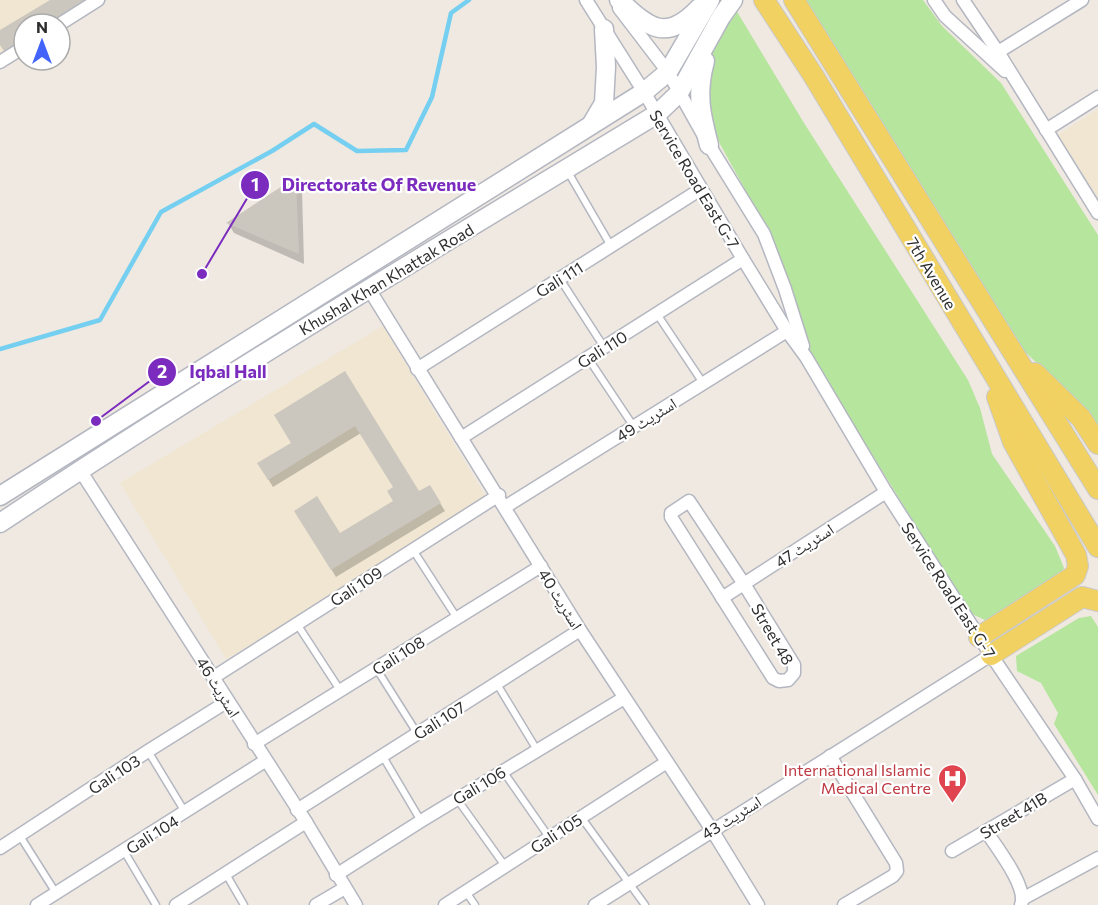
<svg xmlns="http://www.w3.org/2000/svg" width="1098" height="905" viewBox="0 0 1098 905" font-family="Commissioner,'Noto Naskh Arabic',sans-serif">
<rect width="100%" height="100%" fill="#efe9e1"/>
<g fill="#f0e6d1">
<path d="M0,0H92L54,24H24V43L0,58Z"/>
<path d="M1098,109V198L1058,135Z"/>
<path d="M383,326L489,502L226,659L120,483Z"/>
</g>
<g fill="#b6e59e">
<path d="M799,0H923L942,26L1001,83L1098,235V435L1072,397L1019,346Z"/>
<path d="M736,10L804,123L968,380L980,408L992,454L1055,546L1064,568L1059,578L994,617L985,620L974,615L966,607L812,357L792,296L764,224L720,144L705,103L711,55Z"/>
<path d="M1091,616L1098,627V795L1054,724L1058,713L1041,683L1017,671L1016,656L1079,618Z"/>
</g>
<g fill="#0003">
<path d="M53,0H106L60,28V24H24V50L9,58L0,43V32Z"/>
<path d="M296,180L302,190L304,264L234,233L228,223Z"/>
<path d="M345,373L419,493L430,487L445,511L336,577L296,511L340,535L395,501V488L361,433L273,487L259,464L293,443Z"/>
</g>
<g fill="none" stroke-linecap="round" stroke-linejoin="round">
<path stroke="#75cff0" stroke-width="4.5" d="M0,349L100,320L161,212L272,151L314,124L357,151L406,150L432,97L451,13L469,0"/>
</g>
<g fill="#cbc7bf">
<path d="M50,0H88L49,24H24V39L4,51L0,45V30Z"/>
<path d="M296,177L299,254L226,223Z"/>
<path d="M345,371L419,491L430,485L441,503L331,570L294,511L317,496L340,533L393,501L387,491L393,487L355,426L268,480L257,463L291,443L274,415Z"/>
</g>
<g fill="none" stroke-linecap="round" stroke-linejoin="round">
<defs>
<g id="lane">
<path d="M568,172L611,246"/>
<path d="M560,279L604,347"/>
<path d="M657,314L703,383"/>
<path d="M588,358L634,427"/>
<path d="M413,550L457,618"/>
<path d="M297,624L340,690"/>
<path d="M376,668L417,733"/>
<path d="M497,684L537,750"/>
<path d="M148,751L185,812"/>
<path d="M382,755L421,821"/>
<path d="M503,771L549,837"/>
<path d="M457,799L505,866"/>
<path d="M581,817L645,905"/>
<path d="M20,836L56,893"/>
<path d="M124,851L156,905"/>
<path d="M226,874L244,905"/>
<path d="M466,892L475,905"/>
</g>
<g id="street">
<path d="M586,0L644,92L743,259L787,331L806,357L886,492L979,637L1075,779L1098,819"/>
<path d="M934,0L945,16L1005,71"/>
<path d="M963,0L998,52L1098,213"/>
<path d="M619,8L668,72L709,145L764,234L785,289L803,346"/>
<path d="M60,24L98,0"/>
<path d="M998,52L1082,0"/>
<path d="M0,62L24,47"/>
<path d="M1046,130L1098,97"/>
<path d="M369,289L580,630L712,830L758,905"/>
<path d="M417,369L701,189"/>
<path d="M461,438L743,259"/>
<path d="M80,470L306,822L356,905"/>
<path d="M689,501L744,584L794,665V673L788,680L779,681L773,678L671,517V513Z"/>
<path d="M505,507L787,331"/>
<path d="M722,598L886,492"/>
<path d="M214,677L499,495"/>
<path d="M254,744L541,566"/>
<path d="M830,756L896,863L897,871L893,876L844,905"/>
<path d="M297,810L580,630"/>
<path d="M986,831C997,848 1028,887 1021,905"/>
<path d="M0,848L148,751L228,701"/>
<path d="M952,851L1075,779"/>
<path d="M336,875L421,821L624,698"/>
<path d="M1024,898L1098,858"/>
<path d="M37,905L265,761"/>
<path d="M176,905L306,822"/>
<path d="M316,905L345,888"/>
<path d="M445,905L667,762"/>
<path d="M595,905L991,655"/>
</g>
<g id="secondary">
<path d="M619,0C649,28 666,43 699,8"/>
<path d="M705,61C696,94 701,114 709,145"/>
<path d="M591,125L604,103L606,67L604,29"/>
<path d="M0,496L644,92L668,72L710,0"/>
<path d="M0,523C215,380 436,248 657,114L679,93L721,17L733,0"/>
</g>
<g id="primary">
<path d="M764,0L813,75L1098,547"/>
<path d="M794,0L1098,489"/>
<path d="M1035,373L1081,418L1098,444"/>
<path d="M979,637L1075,575L1078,566L1076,555L1013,442L997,397"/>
<path d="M991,655L1082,597L1098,601"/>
</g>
</defs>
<use href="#lane" stroke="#b4b7c1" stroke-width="9"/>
<use href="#street" stroke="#b4b7c1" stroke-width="15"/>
<use href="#secondary" stroke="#b4b7c1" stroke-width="21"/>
<use href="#primary" stroke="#c9c9c9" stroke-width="22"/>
<use href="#lane" stroke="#fff" stroke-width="6"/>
<use href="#street" stroke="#fff" stroke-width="12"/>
<use href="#secondary" stroke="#fff" stroke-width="18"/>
<use href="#primary" stroke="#f2d163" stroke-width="20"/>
</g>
<defs>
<symbol id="hospital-pin" viewBox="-11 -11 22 30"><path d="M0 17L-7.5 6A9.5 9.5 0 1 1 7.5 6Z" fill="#e0444e" stroke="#fff"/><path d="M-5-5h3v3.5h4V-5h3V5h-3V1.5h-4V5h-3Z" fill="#fff"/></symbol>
</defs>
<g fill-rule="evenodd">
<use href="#hospital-pin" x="936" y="762" width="33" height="45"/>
</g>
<g text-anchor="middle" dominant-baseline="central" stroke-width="4.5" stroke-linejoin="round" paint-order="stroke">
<g font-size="16" fill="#2e2e2e" stroke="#fff">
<text transform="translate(695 179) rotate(59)">Service Road East G-7</text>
<text transform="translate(932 273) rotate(59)">7th Avenue</text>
<text transform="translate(386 279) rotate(-31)">Khushal Khan Khattak Road</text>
<text transform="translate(559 279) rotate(-32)">Gali 111</text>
<text transform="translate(602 349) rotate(-32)">Gali 110</text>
<text transform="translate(646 419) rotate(-32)">اسٹریٹ 49</text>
<text transform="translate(804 545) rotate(-33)">اسٹریٹ 47</text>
<text transform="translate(356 586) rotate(-33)">Gali 109</text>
<text transform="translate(949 590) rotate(57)">Service Road East G-7</text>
<text transform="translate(561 599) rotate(58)">اسٹریٹ 40</text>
<text transform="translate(773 634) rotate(60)">Street 48</text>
<text transform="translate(398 655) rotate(-32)">Gali 108</text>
<text transform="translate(219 687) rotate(58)">اسٹریٹ 46</text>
<text transform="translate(439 720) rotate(-32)">Gali 107</text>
<text transform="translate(114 774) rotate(-33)">Gali 103</text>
<text transform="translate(479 785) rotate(-31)">Gali 106</text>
<text transform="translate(1013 815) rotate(-31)">Street 41B</text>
<text transform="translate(731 817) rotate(-32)">اسٹریٹ 43</text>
<text transform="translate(556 833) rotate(-33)">Gali 105</text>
<text transform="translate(152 834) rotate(-32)">Gali 104</text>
</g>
<g font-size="16" fill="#be3a42" stroke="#fff" text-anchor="end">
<text x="931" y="769">International Islamic<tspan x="931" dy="18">Medical Centre</tspan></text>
</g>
</g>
<path fill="none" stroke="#7b2cbf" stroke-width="2" d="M202 274L255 185M96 421L162 372"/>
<g fill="#7b2cbf" stroke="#fff" stroke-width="2">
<circle cx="202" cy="274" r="6"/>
<circle cx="96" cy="421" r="6"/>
<circle cx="255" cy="185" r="15"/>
<circle cx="162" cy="372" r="15"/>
</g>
<g font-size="18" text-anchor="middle" font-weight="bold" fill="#fff">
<text x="255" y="191">1</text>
<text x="162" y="378">2</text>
</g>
<g font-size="18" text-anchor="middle" font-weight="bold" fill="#7b2cbf" stroke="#fff" stroke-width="4.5" stroke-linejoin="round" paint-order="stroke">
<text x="379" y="191">Directorate Of Revenue</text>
<text x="228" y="378">Iqbal Hall</text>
</g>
<g transform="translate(42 42)"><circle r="28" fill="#ffffff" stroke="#ababab" stroke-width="1.5"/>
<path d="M0-4.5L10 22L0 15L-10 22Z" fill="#4264fb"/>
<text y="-9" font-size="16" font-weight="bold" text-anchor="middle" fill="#2e2e2e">N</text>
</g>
</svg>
